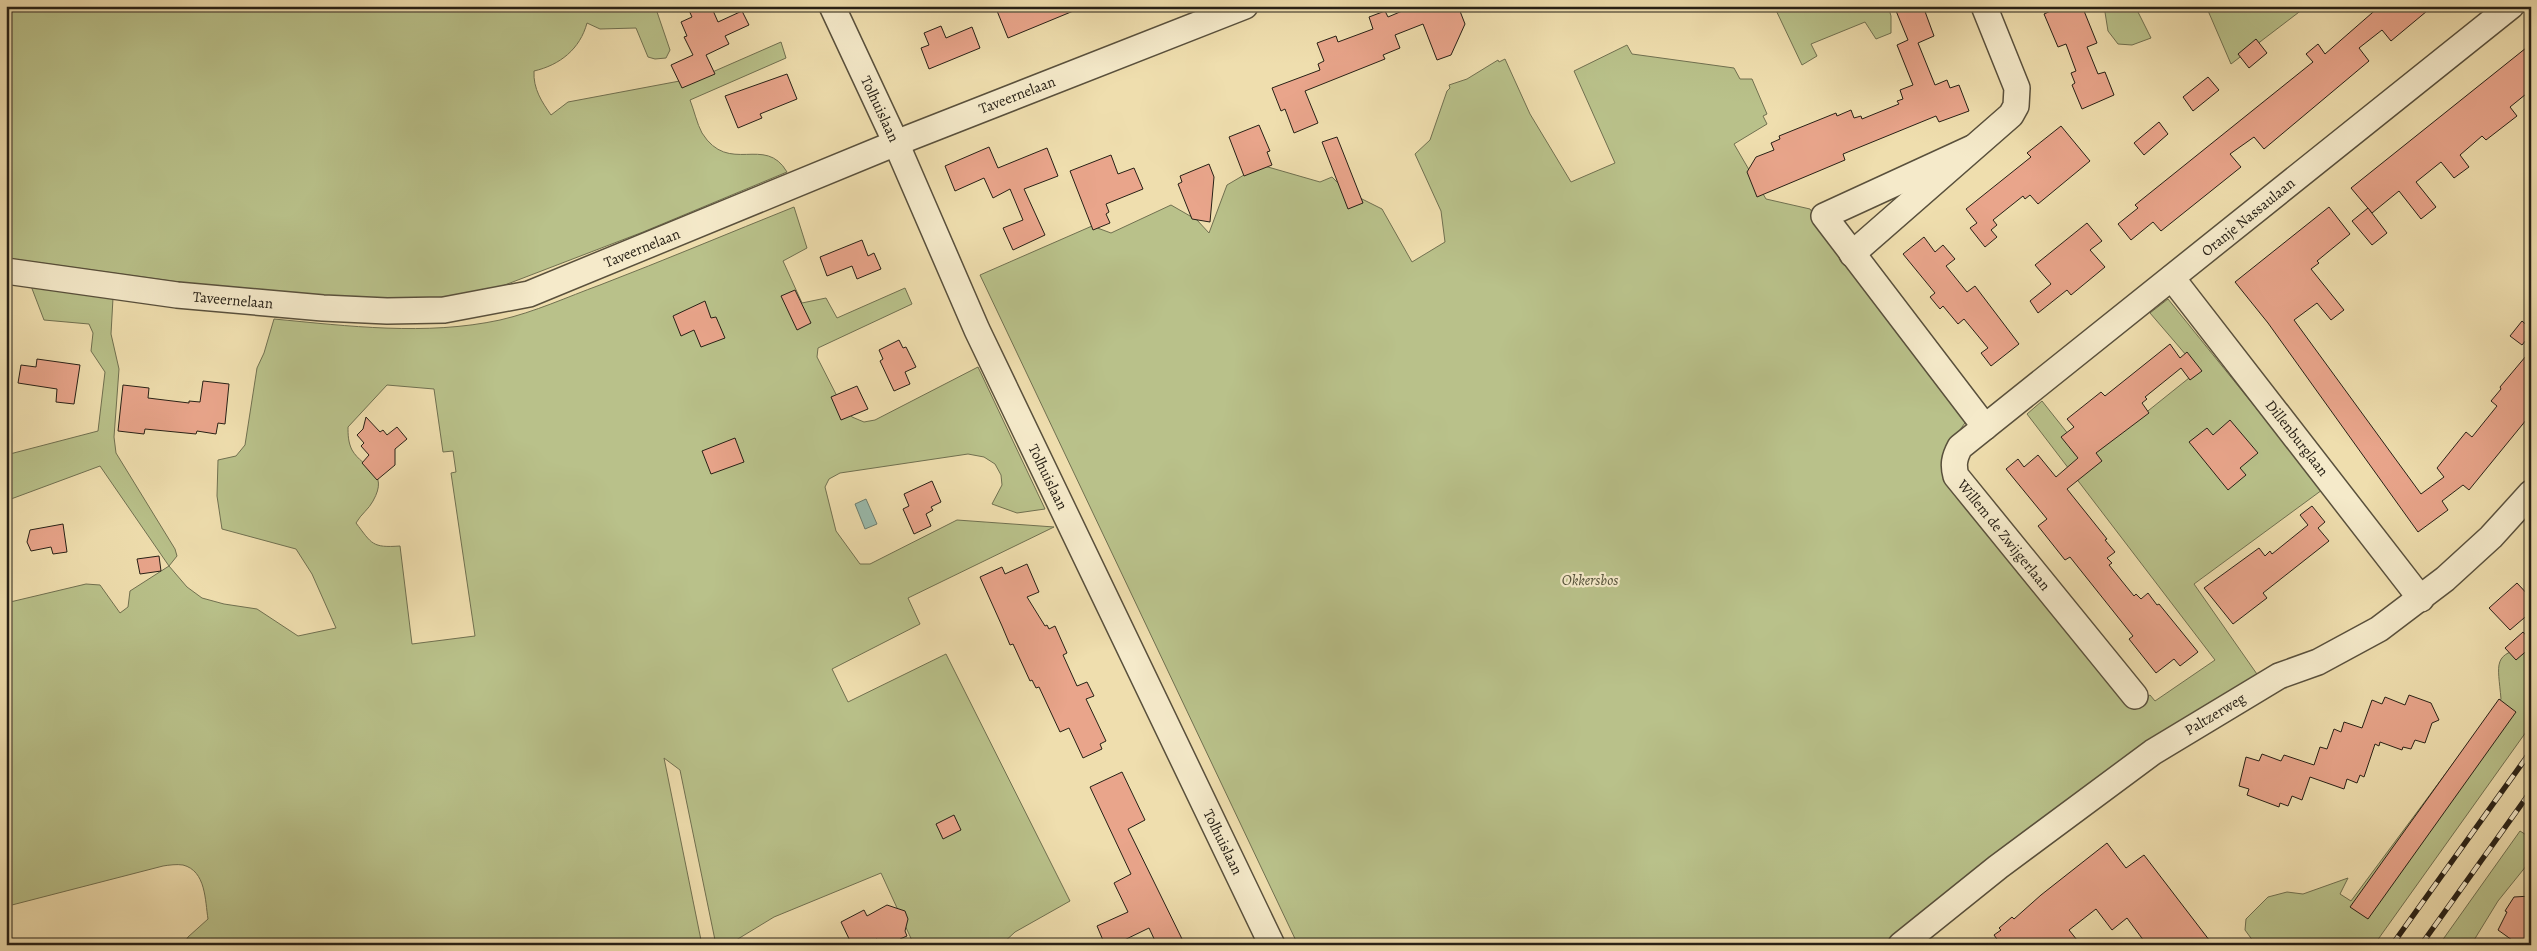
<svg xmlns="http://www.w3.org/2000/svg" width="2537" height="951" viewBox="0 0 2537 951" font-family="Alegreya,serif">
<rect width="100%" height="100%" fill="#efdeae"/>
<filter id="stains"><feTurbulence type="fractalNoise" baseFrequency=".004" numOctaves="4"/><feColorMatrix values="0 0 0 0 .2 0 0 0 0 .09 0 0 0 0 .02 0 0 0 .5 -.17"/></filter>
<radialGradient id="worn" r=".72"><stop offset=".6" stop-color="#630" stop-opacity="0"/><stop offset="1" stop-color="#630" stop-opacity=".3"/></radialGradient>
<g fill="#b9c18a" stroke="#707050" fill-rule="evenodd">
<path d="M6,6H655L670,50L666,58L655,59L648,57L636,28L600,29L587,23C580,49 560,65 534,71C533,89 542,102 551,115L568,102L701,77L781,42L786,58L690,100C694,110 697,124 702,133C729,176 765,134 787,172L643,232L484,293L434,298L359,299L193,284L6,258Z"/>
<path d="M1774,6H1888L1891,16V33L1876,39L1865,22L1811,44L1817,56L1802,65Z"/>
<path d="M2104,6H2135L2151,38L2132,45L2118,44L2108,31Z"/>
<path d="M2206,6H2307L2231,64Z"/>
<path d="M1627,45L1632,54L1734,68L1740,79H1752L1767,114L1763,116L1767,124L1734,144L1766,199L1810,209L1829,238L1967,420L1943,454V459L2141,700L2150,695L2155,701L2215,660L2027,414L2042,401L2088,459L2199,370L2150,313L2168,299L2322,490L2194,584L2259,677L1894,945H1298L980,275L1092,226L1111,233L1171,205L1197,220L1209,233L1227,185L1261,165L1320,182L1332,177L1346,191L1382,209L1412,262L1445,242L1441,211L1415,154L1430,140L1447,91L1450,88L1449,85L1467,79L1498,60L1499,62L1505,59L1530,114L1571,182L1615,163L1574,71Z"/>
<path d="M794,207L807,248L783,261L802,303L826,298L837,318L905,288L912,304L818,348L817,357L841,404L852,417L864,422L875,420L978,367L1045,509L1017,513L992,504L1002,485L1001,475L995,464L984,457L968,454L840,473L829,479L825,487L836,531L860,564H870L957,520L1054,527L908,598L920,624L832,669L848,702L946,654L1070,901L1015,932L1001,945H914L881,873L774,917L728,945H716L680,770L664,758L702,945H183L188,937L208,919C205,900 206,871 183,865C177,864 169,865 163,866L8,906L6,603L86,584L100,585L120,613L128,607L130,591L169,566L100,466L11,499V529H6V455L98,431L105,372L91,351L93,333L89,324L44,320L31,286L113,298L111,334L119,369L114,437L116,453L175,549L177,556L169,566L187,587L202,598L224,604L257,609L298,636L336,628L312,574L296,549L222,529L217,496L218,460L236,456L245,445L257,368L264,353L274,319C348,326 426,336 500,320C535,312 567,297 600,285C665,260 729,233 794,207ZM387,385L434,389L443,452L453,451L456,472L451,473L475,636L412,644L400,546C372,548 372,544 356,523C361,514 369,509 373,501C390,471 363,469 352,450C348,442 348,434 348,427Z"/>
<path d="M2531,647V725L2374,945H2256L2245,930L2246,919L2268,897L2287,892L2303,894L2348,878L2340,894L2351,901L2501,699C2498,663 2491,653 2531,647Z"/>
<path d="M2520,831L2531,838V860L2498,901L2471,945H2439Z"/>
</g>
<path fill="#9abcae" stroke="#6c7e71" d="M866,499L877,524L865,529L855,504Z"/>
<g fill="#e9a58b" stroke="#272016">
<path d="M687,6H711L718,22L742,11L749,25L725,36L729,44L706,55L715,74L682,88L671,65L693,55L684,37L687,36L681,22L692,17Z"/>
<path d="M995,6H1083V7L1008,38Z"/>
<path d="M1414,6H1458L1465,24L1451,55L1437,60L1423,24L1395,35L1400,48L1383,55L1385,59L1305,91L1318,123L1294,133L1285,109L1281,111L1272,88L1320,70L1318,64L1324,61L1317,43L1336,36L1338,42L1373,29L1369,17L1385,11L1388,17Z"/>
<path d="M1894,6H1923L1934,36L1918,43L1935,85L1947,80L1950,88L1959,85L1969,111L1939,122L1936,116L1843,154L1845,160L1757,197L1747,172L1756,157L1774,150L1771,143L1780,139L1779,136L1836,113L1837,116L1851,110L1854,118L1861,116L1862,119L1899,104L1897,101L1903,99L1900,90L1913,85L1897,45L1908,40Z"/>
<path d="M2062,6H2082L2097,43L2087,47L2098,74L2105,72L2114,95L2082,109L2072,85L2075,83L2071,73L2076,71L2066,44L2058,47L2044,14Z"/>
<path d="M2380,6H2433L2391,41L2382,30L2359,48L2369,61L2344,82L2264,149L2254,137L2230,154L2241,167L2161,231L2153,222L2131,240L2118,224L2138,208L2135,205L2313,62L2306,54L2318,44L2325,54Z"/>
<path d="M941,26L946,38L972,27L980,48L929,69L921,48L929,45L924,33Z"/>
<path d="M2256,39L2267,53L2249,68L2238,54Z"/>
<path d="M2531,44V90L2510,107L2517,116L2486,140L2482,136L2460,155L2469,167L2454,178L2441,162L2416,182L2436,207L2421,219L2399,191L2372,213L2351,188Z"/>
<path d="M787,74L797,99L760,114L762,118L738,128L725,96Z"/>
<path d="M2208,77L2219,90L2193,111L2183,97Z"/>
<path d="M2159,122L2168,134L2144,155L2134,143Z"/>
<path d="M1259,125L1270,151L1267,152L1272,165L1244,176L1229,137Z"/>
<path d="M2061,126L2090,161L2038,204L2030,195L2025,199L2023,196L1993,220L1997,225L1991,230L1997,237L1985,247L1970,228L1977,223L1966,209L2031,157L2027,153Z"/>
<path d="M1337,137L1363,203L1348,209L1322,142Z"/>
<path d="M989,147L998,168L1047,148L1058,176L1024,189L1045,235L1013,250L1003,228L1023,220L1010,189L993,198L984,178L955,191L945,166Z"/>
<path d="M1111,155L1118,174L1134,168L1143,189L1106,204L1109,212L1106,214L1110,223L1093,230L1070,171Z"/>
<path d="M1209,164L1214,177L1210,222L1192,219L1178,184L1182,182L1180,176Z"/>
<path d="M2329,207L2350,234L2317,261L2319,263L2311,269L2344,310L2331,320L2317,303L2294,320L2421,494L2444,477L2437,468L2466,432L2472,437L2497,406L2491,401L2501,389L2500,387L2531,350V414L2469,490L2463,485L2442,501L2448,510L2418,532L2268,323L2235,282Z"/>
<path d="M2368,208L2387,233L2372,245L2352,221Z"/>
<path d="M2087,223L2102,241L2090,250L2105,267L2071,295L2067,290L2038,313L2030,301L2051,284L2035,265Z"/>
<path d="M1924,237L1935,252L1943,245L1955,259L1946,266L1967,292L1975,286L2019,344L1991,366L1981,353L1988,348L1964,319L1958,324L1943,306L1940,309L1930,297L1935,293L1903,254Z"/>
<path d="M862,240L868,256L874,253L881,269L857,279L852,266L827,276L820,257Z"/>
<path d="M795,290L811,323L797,330L781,296Z"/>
<path d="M705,301L711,318L716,317L725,338L701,347L694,330L681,336L673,316Z"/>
<path d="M2522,321L2531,329V334L2522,345L2510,336Z"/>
<path d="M899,340L903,348L906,347L916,367L905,372L910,384L894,391L880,361L883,359L879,350Z"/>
<path d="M2170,344L2180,358L2187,352L2202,371L2190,380L2181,368L2145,397L2147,399L2142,403L2149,413L2096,453L2102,461L2067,489L2107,539L2105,540L2115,552L2107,558L2112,563L2109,565L2121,580L2134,596L2136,594L2141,599L2148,593L2157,605L2159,604L2198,652L2180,666L2174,659L2156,673L2129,639L2133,636L2070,557L2065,560L2038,526L2047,519L2006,469L2018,459L2024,467L2038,455L2056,477L2078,458L2061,437L2074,427L2067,419L2101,392L2105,396Z"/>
<path d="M37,359L80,365L74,404L56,402L57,389L18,383L21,365L36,367Z"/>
<path d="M203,381L229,384L225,424L218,423L216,434L197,431L196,434L145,429L144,434L118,431L123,385L149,388L148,398L189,403V401L200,402Z"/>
<path d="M857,386L868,409L841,420L831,397Z"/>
<path d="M366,417L380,432L383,430L387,435L397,427L407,439L395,449V465L377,480L362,463L369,455L361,446L364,443L357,435L363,429Z"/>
<path d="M2230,420L2258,453L2240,468L2246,475L2228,490L2189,442L2207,428L2213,435Z"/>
<path d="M735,438L744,462L711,474L702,451Z"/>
<path d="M932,481L941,502L931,507L933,510L926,514L931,526L914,534L903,509L909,506L904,494Z"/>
<path d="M2312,506L2325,522L2318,528L2329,541L2263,593L2267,598L2233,624L2204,588L2259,548L2265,556L2270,551L2272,554L2308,525L2300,515Z"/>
<path d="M63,524L67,552L53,554L51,547L31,551L27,542L30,530Z"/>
<path d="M159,556L161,571L140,574L137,559Z"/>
<path d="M1027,564L1039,592L1027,597L1045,626L1047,625L1049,629L1055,626L1067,653L1063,655L1077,686L1087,682L1094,696L1086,699L1106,741L1100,744L1102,749L1083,758L1069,728L1060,732L1039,687L1036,688L1032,680L1030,681L1013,644L1010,645L1002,626L980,577L1002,567L1005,574Z"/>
<path d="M2517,583L2531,598V612L2510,630L2489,608Z"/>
<path d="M2523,632L2531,641V647L2516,660L2505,648Z"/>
<path d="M2409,695L2431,703L2439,720L2432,723L2425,743L2415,740L2411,749L2403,747L2402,750L2380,742L2379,746L2375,744L2364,777L2360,775L2357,783L2347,779L2344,789L2310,777L2302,800L2292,796L2288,806L2280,803L2279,807L2247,795L2249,789L2239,786L2246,757L2259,761L2262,754L2281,761L2284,755L2314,765L2320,747L2327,749L2334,729L2341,732L2344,722L2362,728L2372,700L2382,704L2385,697L2405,705Z"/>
<path d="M2499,699L2516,712L2368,919L2350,907Z"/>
<path d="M1122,772L1145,820L1128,829L1185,945H1157L1149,928L1114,945H1105L1097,926L1128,912L1114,883L1131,874L1090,787Z"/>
<path d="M954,815L961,830L943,839L936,824Z"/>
<path d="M2107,843L2126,868L2144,855L2213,945H2147L2127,918L2112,930L2096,909L2069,930L2081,945H2001L1994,935L2001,930L1999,928L2012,917L2014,919L2041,895Z"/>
<path d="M2531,896V933L2523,945H2519L2498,930L2507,912L2505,911L2514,897Z"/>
<path d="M887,905L905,911L908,919L905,931L907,936L900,939L898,945H880L877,939L865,945H852L841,922L864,910L867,916Z"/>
</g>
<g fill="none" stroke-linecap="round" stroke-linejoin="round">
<defs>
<g id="minor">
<path d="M832,6L896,143L977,330L1272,945"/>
<path d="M1972,148L1824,216L1985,427"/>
<path d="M1852,254L2011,115L2016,106L2017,88L1984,6"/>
<path d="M6,271L177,295L323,308L387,311L444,310L529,294L896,143L1245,6"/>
<path d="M2172,278L2421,599"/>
<path d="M2135,696L1956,476C1953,465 1954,458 1960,447L2511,6"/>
<path d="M1901,945L1998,867L2153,752L2279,676L2318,662L2379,629L2445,579L2491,537L2531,493"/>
</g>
</defs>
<use href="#minor" stroke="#59503c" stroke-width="28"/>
<use href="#minor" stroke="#f5eaca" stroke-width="25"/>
<defs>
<g id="rail">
<path d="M2392,945L2531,751"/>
<path d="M2421,945L2531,791"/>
</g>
</defs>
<use href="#rail" stroke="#272016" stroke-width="5.5"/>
<use href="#rail" stroke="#f5eaca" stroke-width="4" stroke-dasharray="11" stroke-linecap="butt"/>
</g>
<g text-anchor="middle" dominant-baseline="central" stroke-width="4.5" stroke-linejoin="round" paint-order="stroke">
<g font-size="15" fill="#272016" stroke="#f5eaca">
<text transform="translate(1017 95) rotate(-21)">Taveernelaan</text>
<text transform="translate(880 109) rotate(65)">Tolhuislaan</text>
<text transform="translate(2248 217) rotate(-39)">Oranje Nassaulaan</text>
<text transform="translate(642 248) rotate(-22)">Taveernelaan</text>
<text transform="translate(233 300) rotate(5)">Taveernelaan</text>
<text transform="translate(2297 438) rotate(52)">Dillenburglaan</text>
<text transform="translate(1048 477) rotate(64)">Tolhuislaan</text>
<text transform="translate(2004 535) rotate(51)">Willem de Zwijgerlaan</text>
<text transform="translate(2215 714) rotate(-31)">Paltzerweg</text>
<text transform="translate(1223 842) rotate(64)">Tolhuislaan</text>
</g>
<g font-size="15" font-style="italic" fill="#535039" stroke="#f5eaca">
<text x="1590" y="580">Okkersbos</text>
</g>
</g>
<rect width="2537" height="951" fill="none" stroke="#efdeae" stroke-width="25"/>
<rect x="8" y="8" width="2522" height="936" fill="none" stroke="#272016" stroke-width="2.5"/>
<rect x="12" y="12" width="2512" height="926" fill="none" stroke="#272016"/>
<rect width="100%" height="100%" filter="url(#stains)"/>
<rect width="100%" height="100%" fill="url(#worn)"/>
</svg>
